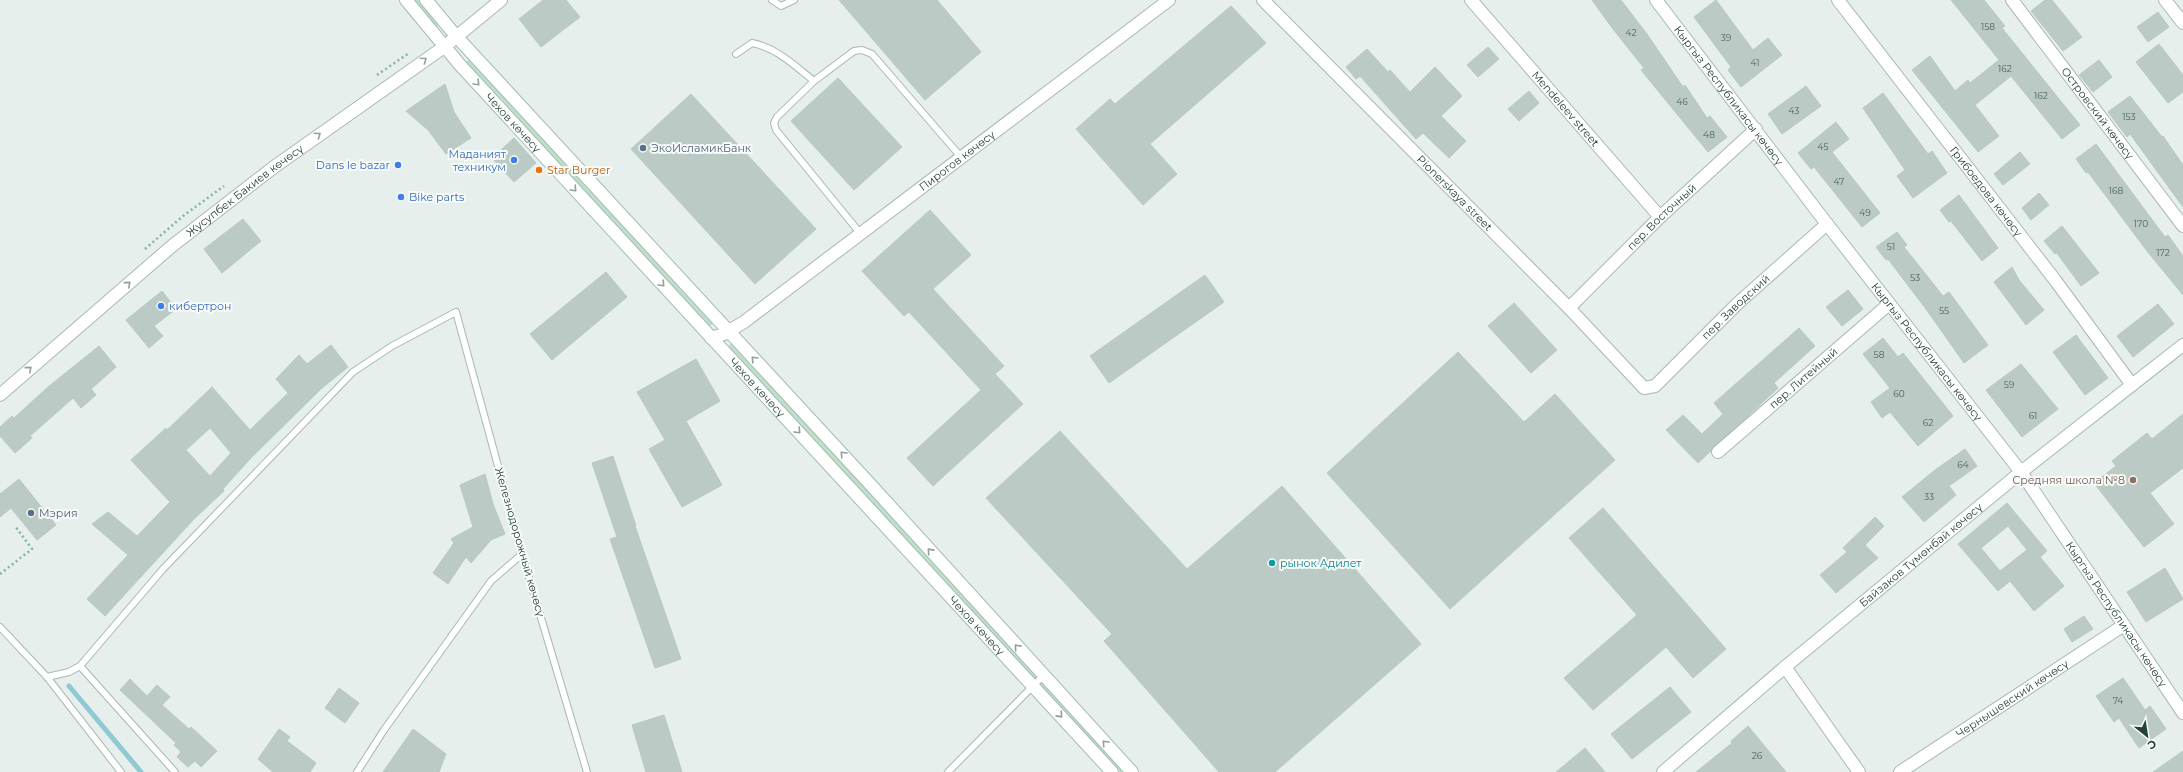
<svg xmlns="http://www.w3.org/2000/svg" width="2183" height="772" viewBox="0 0 2183 772" font-family="Montserrat,sans-serif">
<rect width="100%" height="100%" fill="#e6efeb"/>
<g fill="#bfe0c8">
<path d="M409,0H420L438,21L437,27L434,28Z"/>
<path d="M470,58L713,322L712,325L709,326L465,63Z"/>
<path d="M730,344H734L1128,772H1117L727,349Z"/>
</g>
<g fill="none" stroke-linecap="round" stroke-linejoin="round">
<path stroke="#8ec9d4" stroke-width="5" d="M69,686L141,772"/>
</g>
<g fill="#bbcac4" stroke="#b8c9c2" fill-rule="evenodd">
<path d="M543,0H566L580,17L541,47L519,19Z"/>
<path d="M839,0H937L981,52L925,100Z"/>
<path d="M1592,0H1621L1647,34L1683,87L1685,85L1707,118L1710,116L1727,137L1708,152L1641,70L1644,68L1613,29Z"/>
<path d="M1716,0L1753,50L1768,38L1782,55L1741,87L1728,70L1731,67L1694,17Z"/>
<path d="M1951,0H1984L2005,26L2002,28L2080,125L2062,139L2011,76L1975,105L1999,136L1978,152L1912,70L1930,56L1955,91L1968,80L1970,83L1999,60Z"/>
<path d="M2045,0H2052L2082,37L2063,51L2031,11Z"/>
<path d="M1231,6L1266,43L1150,144L1177,174L1143,205L1076,129L1110,99L1115,104Z"/>
<path d="M2158,12L2169,27L2148,42L2137,27Z"/>
<path d="M2159,44L2183,75V92L2168,103L2136,62Z"/>
<path d="M1488,47L1499,59L1478,77L1467,65Z"/>
<path d="M1367,49L1388,72L1390,70L1410,92L1435,67L1462,96L1441,116L1466,141L1449,158L1423,133L1416,139L1360,76L1356,79L1346,67Z"/>
<path d="M2099,60L2112,77L2093,92L2079,75Z"/>
<path d="M838,78L902,147L854,190L791,121Z"/>
<path d="M445,84L454,112L471,138L446,154L428,130L406,111Z"/>
<path d="M1806,86L1821,106L1782,134L1768,114Z"/>
<path d="M1529,91L1539,103L1519,121L1508,109Z"/>
<path d="M1883,93L1928,154L1932,151L1947,173L1913,198L1897,176L1905,170L1863,108Z"/>
<path d="M691,94L816,229L755,284L631,149Z"/>
<path d="M2130,96L2162,137L2163,136L2183,165V207L2130,134L2127,137L2108,112Z"/>
<path d="M1836,122L1849,139L1832,152L1880,213L1862,227L1814,167L1811,169L1798,153Z"/>
<path d="M514,138L536,163L514,182L492,158Z"/>
<path d="M2096,144L2165,237L2168,235L2183,256V295L2147,251L2088,172L2086,173L2076,159Z"/>
<path d="M2020,152L2030,164L2003,185L1994,174Z"/>
<path d="M2039,193L2049,205L2031,220L2022,208Z"/>
<path d="M1959,195L1998,248L1982,261L1951,221L1949,222L1940,210Z"/>
<path d="M930,210L971,255L933,289L1004,366L995,374L1023,404L933,486L907,458L981,390L909,312L904,316L862,271Z"/>
<path d="M243,219L261,241L222,273L204,249Z"/>
<path d="M2062,226L2099,273L2081,286L2056,252L2055,254L2044,241Z"/>
<path d="M1897,232L1907,245L1904,247L1943,296L1949,292L1988,345L1964,363L1926,309L1888,259L1886,260L1876,247Z"/>
<path d="M2012,267L2019,280L2044,310L2026,325L1994,282Z"/>
<path d="M606,272L627,297L552,360L530,334Z"/>
<path d="M1205,275L1224,302L1109,383L1090,356Z"/>
<path d="M1848,290L1863,309L1842,326L1826,307Z"/>
<path d="M162,291L176,309L154,326L163,336L149,348L126,320Z"/>
<path d="M1514,303L1557,350L1531,373L1488,326Z"/>
<path d="M2158,304L2174,324L2133,357L2117,336Z"/>
<path d="M1799,328L1815,346L1774,383L1778,388L1698,463L1666,430L1683,415L1702,434L1723,414L1714,403Z"/>
<path d="M2076,335L2108,378L2085,395L2053,352Z"/>
<path d="M1883,338L1898,357L1903,353L1953,416L1918,446L1890,412L1882,418L1871,402L1890,388L1863,354Z"/>
<path d="M331,345L348,367L322,388L250,459L223,489L224,491L194,519L105,616L87,599L128,555L92,524L108,512L137,536L170,502L131,460L166,428L167,430L212,387L250,430L288,393L276,379L299,355L307,364ZM210,428L231,453L210,476L186,450Z"/>
<path d="M99,346L116,367L91,389L96,395L81,408L73,398L30,436L32,438L15,453L0,436V427L12,416L14,418L48,387Z"/>
<path d="M1458,352L1524,422L1555,394L1615,460L1450,609L1327,473Z"/>
<path d="M696,359L720,401L686,421L722,485L682,507L649,449L665,440L637,392Z"/>
<path d="M2021,364L2058,409L2022,437L1986,390Z"/>
<path d="M2183,414V468L2150,493L2174,524L2144,547L2094,483L2116,466L2112,461L2147,433L2152,439Z"/>
<path d="M1060,431L1187,569L1282,486L1421,644L1275,772H1219L1104,641L1112,634L986,498Z"/>
<path d="M1965,449L1977,466L1949,486L1956,495L1924,522L1902,497L1935,470Z"/>
<path d="M613,456L636,526H635L681,659L655,668L610,539L617,537L592,463Z"/>
<path d="M485,474L493,504L505,534L491,540L471,563L466,557L448,584L433,573L454,543L451,539L473,527L460,485Z"/>
<path d="M19,479L56,525L37,540L11,508L0,517V494Z"/>
<path d="M2007,503L2047,551L2040,557L2064,586L2034,611L2010,581L1998,591L1958,544ZM2008,526L2027,550L2000,571L1981,548Z"/>
<path d="M1603,508L1726,649L1693,678L1666,647L1593,710L1564,678L1637,615L1569,538Z"/>
<path d="M1875,517L1884,526L1865,545L1878,558L1836,593L1820,575L1847,552L1843,548Z"/>
<path d="M2165,568L2183,599L2146,622L2127,592Z"/>
<path d="M2084,616L2093,629L2072,642L2064,629Z"/>
<path d="M2123,678L2145,710L2150,706L2166,729L2139,748L2119,718L2114,722L2096,696Z"/>
<path d="M130,679L147,696L157,685L170,697L162,705L189,729L191,727L217,751L201,767L195,761L188,767L177,757L181,752L174,745L176,743L120,690Z"/>
<path d="M1670,687L1691,712L1632,759L1611,734Z"/>
<path d="M339,688L359,703L345,723L325,708Z"/>
<path d="M664,715L682,772H646L632,725Z"/>
<path d="M1748,726L1786,772H1696L1732,743L1731,741Z"/>
<path d="M279,729L290,737L287,741L316,763L310,772H273L258,759Z"/>
<path d="M413,729L446,754L439,772H383Z"/>
<path d="M1585,748L1605,772H1556Z"/>
<path d="M2183,751V772H2153Z"/>
</g>
<g fill="none" stroke-linecap="round" stroke-linejoin="round">
<defs>
<g id="lane">
<path d="M772,0L781,6L794,0"/>
<path d="M736,54L752,43C777,48 795,66 814,81"/>
<path d="M860,233L776,130L774,123L777,117L814,81L854,51L862,50L872,54L961,157"/>
<path d="M0,627L47,677L121,772"/>
<path d="M80,666L175,772"/>
<path d="M47,677L69,672L80,666L163,569L353,372L392,346L456,312L522,554L587,772"/>
<path d="M357,772L384,730L491,581L522,554"/>
<path d="M948,772L1043,676"/>
</g>
<g id="street">
<path id="s1" d="M1263,0L1569,308L1644,388L1655,386L1737,304L1827,224"/>
<path id="s2" d="M1471,0L1660,217"/>
<path id="s3" d="M1838,0L2055,280L2132,385"/>
<path id="s4" d="M2012,0L2183,226"/>
<path d="M2165,0L2183,23"/>
<path id="s5" d="M1569,308L1660,217L1756,129"/>
<path id="s6" d="M711,338L724,334L744,322L1169,0"/>
<path id="s7" d="M0,395L172,246L274,167L444,47L501,0"/>
<path id="s8" d="M1718,452L1889,304"/>
<path d="M1785,667L1859,772"/>
<path id="s9" d="M1900,772L2124,625"/>
</g>
<g id="secondary">
<path id="s10" d="M406,0L460,65L1112,772"/>
<path d="M426,0L456,36L870,484L1132,772"/>
<path id="s11" d="M1656,0L1827,224L2021,472L2183,713"/>
<path id="s12" d="M1663,772L1785,667L2021,472L2183,345"/>
</g>
</defs>
<use href="#lane" stroke="#a8b8b2" stroke-width="8"/>
<use href="#street" stroke="#a8b8b2" stroke-width="14"/>
<use href="#secondary" stroke="#a4bbb3" stroke-width="14"/>
<g stroke="#86b3a5" stroke-width="2.5" stroke-dasharray="2 3" stroke-linecap="butt">
<path d="M377,75L409,53"/>
<path d="M145,249L183,216L224,186"/>
<path d="M0,574L32,549L15,526"/>
</g>
<use href="#lane" stroke="#fff" stroke-width="6"/>
<use href="#street" stroke="#fff" stroke-width="12"/>
<use href="#secondary" stroke="#fff" stroke-width="12"/>
</g>
<defs><path id="oneway-chevron" d="M-2-3.5L2.5 0L-2 3.5" fill="none" stroke-width="1.6" stroke-linecap="round" stroke-linejoin="round"/></defs>
<g stroke="#92a09c">
<use href="#oneway-chevron" transform="translate(424 60) rotate(-35)"/>
<use href="#oneway-chevron" transform="translate(477 83) rotate(47)"/>
<use href="#oneway-chevron" transform="translate(318 135) rotate(-35)"/>
<use href="#oneway-chevron" transform="translate(574 189) rotate(47)"/>
<use href="#oneway-chevron" transform="translate(128 284) rotate(-41)"/>
<use href="#oneway-chevron" transform="translate(662 284) rotate(47)"/>
<use href="#oneway-chevron" transform="translate(754 359) rotate(-133)"/>
<use href="#oneway-chevron" transform="translate(29 369) rotate(-41)"/>
<use href="#oneway-chevron" transform="translate(798 431) rotate(47)"/>
<use href="#oneway-chevron" transform="translate(843 454) rotate(-133)"/>
<use href="#oneway-chevron" transform="translate(930 551) rotate(-132)"/>
<use href="#oneway-chevron" transform="translate(1017 647) rotate(-132)"/>
<use href="#oneway-chevron" transform="translate(1060 715) rotate(48)"/>
<use href="#oneway-chevron" transform="translate(1105 743) rotate(-133)"/>
</g>
<g fill="#5c6f8a" stroke="#f7fbf9" stroke-width="1.5">
<circle cx="643" cy="148" r="4"/>
<circle cx="31" cy="513" r="4"/>
</g>
<g fill="#3f7fe0" stroke="#f7fbf9" stroke-width="1.5">
<circle cx="514" cy="160" r="4"/>
<circle cx="398" cy="165" r="4"/>
<circle cx="401" cy="197" r="4"/>
<circle cx="161" cy="306" r="4"/>
</g>
<circle fill="#e8710a" stroke="#f7fbf9" stroke-width="1.5" cx="539" cy="170" r="4"/>
<circle fill="#8d6e63" stroke="#f7fbf9" stroke-width="1.5" cx="2133" cy="480" r="4"/>
<circle fill="#0f9aa8" stroke="#f7fbf9" stroke-width="1.5" cx="1272" cy="563" r="4"/>
<g text-anchor="middle" dominant-baseline="central" stroke-width="4" stroke-linejoin="round" paint-order="stroke">
<g font-size="9" fill="#4a645c">
<text x="1988" y="26">158</text>
<text x="1631" y="32">42</text>
<text x="1726" y="37">39</text>
<text x="1755" y="62">41</text>
<text x="2005" y="68">162</text>
<text x="2041" y="95">162</text>
<text x="1682" y="101">46</text>
<text x="1794" y="110">43</text>
<text x="2129" y="116">153</text>
<text x="1709" y="134">48</text>
<text x="1823" y="146">45</text>
<text x="1839" y="181">47</text>
<text x="2116" y="190">168</text>
<text x="1865" y="212">49</text>
<text x="2141" y="223">170</text>
<text x="1891" y="246">51</text>
<text x="2163" y="252">172</text>
<text x="1915" y="277">53</text>
<text x="1944" y="310">55</text>
<text x="1879" y="354">58</text>
<text x="2009" y="384">59</text>
<text x="1899" y="393">60</text>
<text x="2033" y="415">61</text>
<text x="1928" y="422">62</text>
<text x="1963" y="464">64</text>
<text x="1929" y="496">33</text>
<text x="2118" y="700">74</text>
<text x="1757" y="755">26</text>
</g>
<g font-size="11" fill="#24423a" stroke="#f7fbf9">
<text stroke="none"><textPath href="#s11" startOffset="120">Кыргыз Республикасы көчөсү</textPath></text>
<text stroke="none"><textPath href="#s2" startOffset="144">Mendeleev street</textPath></text>
<text stroke="none"><textPath href="#s4" startOffset="142">Островский көчөсү</textPath></text>
<text stroke="none"><textPath href="#s10" startOffset="163">Чехов көчөсү</textPath></text>
<text stroke="none"><textPath href="#s6" startOffset="304">Пирогов көчөсү</textPath></text>
<text stroke="none"><textPath href="#s7" startOffset="319">Жусупбек Бакиев көчөсү</textPath></text>
<text stroke="none"><textPath href="#s3" startOffset="242">Грибоедова көчөсү</textPath></text>
<text stroke="none"><textPath href="#s1" startOffset="272">Pionerskaya street</textPath></text>
<text stroke="none"><textPath href="#s5" startOffset="130">пер. Восточный</textPath></text>
<text stroke="none"><textPath href="#s1" startOffset="668">пер. Заводский</textPath></text>
<text stroke="none"><textPath href="#s11" startOffset="444">Кыргыз Республикасы көчөсү</textPath></text>
<text stroke="none"><textPath href="#s8" startOffset="113">пер. Литейный</textPath></text>
<text stroke="none"><textPath href="#s10" startOffset="523">Чехов көчөсү</textPath></text>
<text transform="translate(520 542) rotate(74)">Железнодорожный көчөсү</text>
<text stroke="none"><textPath href="#s12" startOffset="337">Байзаков Түмөнбай көчөсү</textPath></text>
<text stroke="none"><textPath href="#s11" startOffset="768">Кыргыз Республикасы көчөсү</textPath></text>
<text stroke="none"><textPath href="#s10" startOffset="847">Чехов көчөсү</textPath></text>
<text stroke="none"><textPath href="#s9" startOffset="134">Чернышевский көчөсү</textPath></text>
</g>
<g font-size="11" fill="#4e5e75" stroke="#f7fbf9" text-anchor="start">
<text x="651" y="148">ЭкоИсламикБанк</text>
<text x="39" y="513">Мэрия</text>
</g>
<g font-size="11" fill="#366cbe" stroke="#f7fbf9" text-anchor="end">
<text x="506" y="154">Маданият<tspan x="506" dy="13">техникум</tspan></text>
<text x="390" y="165">Dans le bazar</text>
<text x="409" y="197" text-anchor="start">Bike parts</text>
<text x="169" y="306" text-anchor="start">кибертрон</text>
</g>
<g font-size="11" fill="#c56008" stroke="#f7fbf9" text-anchor="start">
<text x="547" y="170">Star Burger</text>
</g>
<g font-size="11" fill="#785e54" stroke="#f7fbf9" text-anchor="end">
<text x="2125" y="480">Средняя школа №8</text>
</g>
<g font-size="11" fill="#0d838f" stroke="#f7fbf9" text-anchor="start">
<text x="1280" y="563">рынок Адилет</text>
</g>
</g>
<g transform="translate(2147 736) rotate(150)" stroke="#f7fbf9" stroke-width="3" paint-order="stroke">
<path d="M0-3L7 15L0 10L-7 15Z" fill="#24423a"/>
<text y="-6" font-size="11" font-weight="bold" text-anchor="middle" fill="#24423a">С</text>
</g>
</svg>
